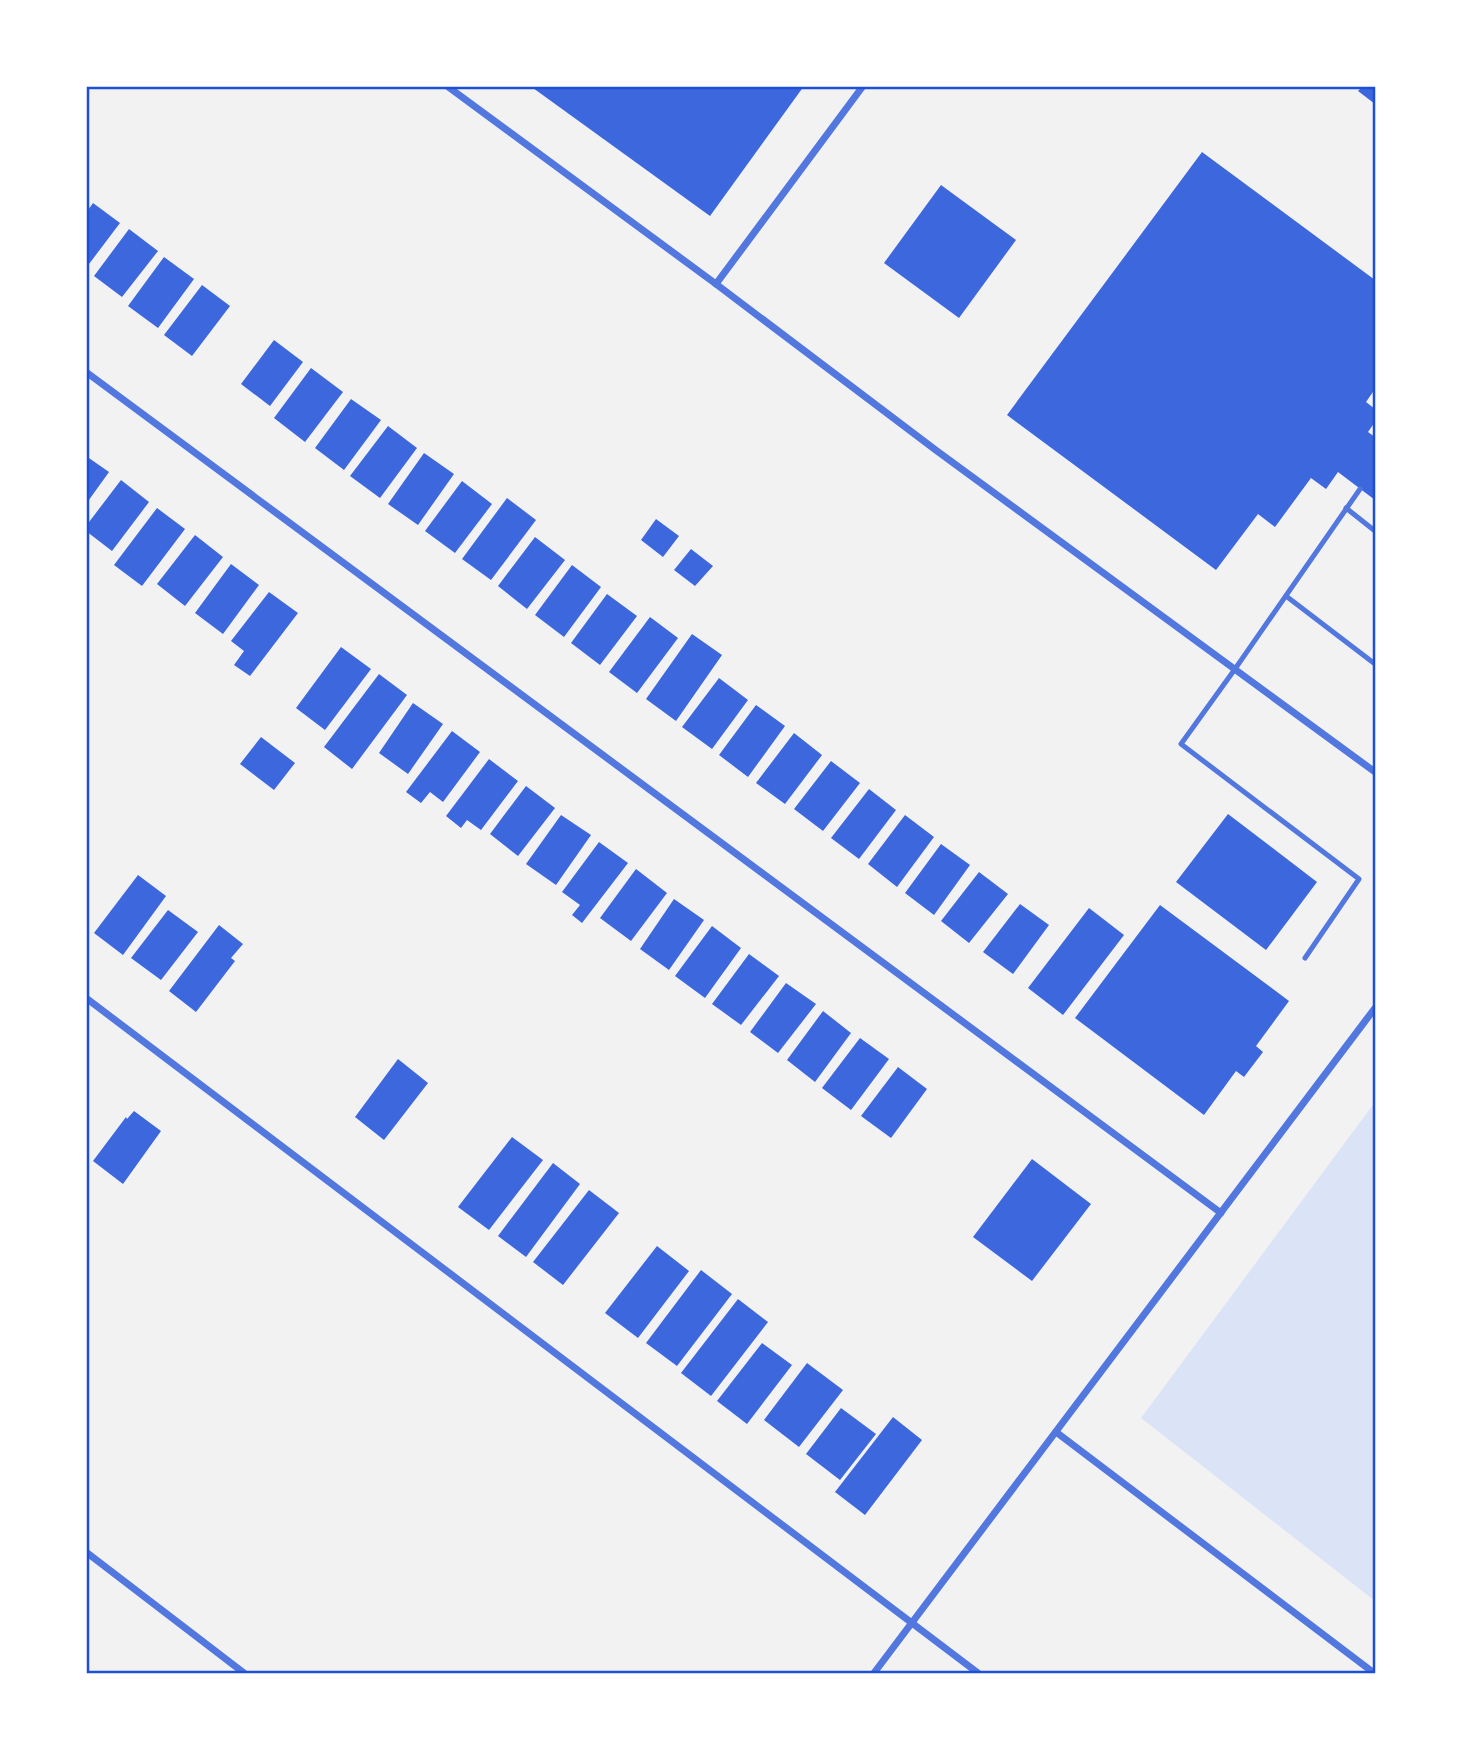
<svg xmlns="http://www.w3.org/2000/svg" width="1461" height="1759" viewBox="0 0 1461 1759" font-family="'Titillium Web',sans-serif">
<rect width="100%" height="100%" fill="#f2f2f2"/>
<path fill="#dbe4f7" d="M1375,1102V1601L1141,1418Z"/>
<g fill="#3d67dc">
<path d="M535,86H804L710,216L533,88Z"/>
<path d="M1363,86H1375V104L1358,91Z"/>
<path d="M1202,152L1375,280V389L1366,402L1375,409V422L1368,432L1375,437V500L1338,472L1326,489L1311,478L1275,527L1258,514L1216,570L1007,415Z"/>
<path d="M941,185L1016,240L959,318L884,263Z"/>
<path d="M93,203L120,223L86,268V213Z"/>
<path d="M129,229L158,251L122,297L94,276Z"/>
<path d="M164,257L194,279L158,328L128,306Z"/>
<path d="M202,285L230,306L192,356L164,335Z"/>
<path d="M274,340L303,362L270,406L241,384Z"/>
<path d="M311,368L343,392L305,442L274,418Z"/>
<path d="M351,399L381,420L344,470L315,448Z"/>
<path d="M388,426L417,448L380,498L350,476Z"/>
<path d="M424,453L454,474L418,525L388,504Z"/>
<path d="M86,456L109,472L86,504Z"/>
<path d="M121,480L149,502L112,551L86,531V526Z"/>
<path d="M462,481L492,504L455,553L425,531Z"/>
<path d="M507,498L536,520L491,580L462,559Z"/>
<path d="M157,508L185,529L142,586L114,565Z"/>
<path d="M656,519L679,536L663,557L641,540Z"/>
<path d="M195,535L223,557L185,606L157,584Z"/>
<path d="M535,537L565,560L527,609L498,586Z"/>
<path d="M691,549L713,566L695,586L674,570Z"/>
<path d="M231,564L259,585L223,634L195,613Z"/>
<path d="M572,565L601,587L564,637L535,615Z"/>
<path d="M269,592L298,613L250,676L234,665L244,651L231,641Z"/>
<path d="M607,594L637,616L600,665L571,643Z"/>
<path d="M650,617L678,638L637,693L609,672Z"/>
<path d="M692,634L722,655L676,721L646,699Z"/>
<path d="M341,647L371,669L325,730L296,708Z"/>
<path d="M379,674L407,695L352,769L324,747Z"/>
<path d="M719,678L748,700L712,749L682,727Z"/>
<path d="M413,703L443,724L408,774L379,753Z"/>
<path d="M756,705L785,726L748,777L719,755Z"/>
<path d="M452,731L480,752L443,802L430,792L421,803L406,792Z"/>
<path d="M794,733L822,755L785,804L756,783Z"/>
<path d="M261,737L295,763L274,790L240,764Z"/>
<path d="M489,759L518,781L481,830L467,820L461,828L446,816Z"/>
<path d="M831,761L860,783L823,831L794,809Z"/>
<path d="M526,786L555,808L518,856L490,834Z"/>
<path d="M869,789L896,810L859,859L831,838Z"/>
<path d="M1228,814L1317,882L1266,950L1176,882Z"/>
<path d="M561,815L591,835L556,885L526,864Z"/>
<path d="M905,815L934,837L897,887L868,864Z"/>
<path d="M599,842L628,863L582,923L572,915L580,905L562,892Z"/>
<path d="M941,844L970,865L934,915L905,893Z"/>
<path d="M636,869L667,893L631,941L600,918Z"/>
<path d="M979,872L1008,894L969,943L941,921Z"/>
<path d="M138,875L166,896L123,955L94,933Z"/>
<path d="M674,899L704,920L669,970L640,949Z"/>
<path d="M1020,904L1049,925L1013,974L983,952Z"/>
<path d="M1160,905L1289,1001L1256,1046L1263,1052L1244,1077L1236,1071L1204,1115L1075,1018Z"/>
<path d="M1089,908L1124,935L1063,1015L1028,988Z"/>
<path d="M168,910L198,932L161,980L131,958Z"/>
<path d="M219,925L243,944L231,958L235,961L196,1012L169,991Z"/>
<path d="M712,926L741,948L705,998L675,976Z"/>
<path d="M749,954L779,976L741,1025L712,1004Z"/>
<path d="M786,983L816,1004L778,1053L750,1032Z"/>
<path d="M823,1011L851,1033L815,1082L787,1060Z"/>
<path d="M860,1038L889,1059L851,1110L822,1088Z"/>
<path d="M398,1059L428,1083L384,1140L355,1117Z"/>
<path d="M898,1067L927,1089L891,1138L861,1116Z"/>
<path d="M134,1111L161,1131L123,1184L93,1161L126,1117L127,1119Z"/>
<path d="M512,1137L543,1160L489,1230L458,1207Z"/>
<path d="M1032,1159L1091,1204L1032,1281L973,1237Z"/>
<path d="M553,1163L580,1184L526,1257L498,1236Z"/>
<path d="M589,1190L619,1213L563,1285L533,1262Z"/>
<path d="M657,1246L689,1271L638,1338L605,1313Z"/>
<path d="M701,1270L732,1294L677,1366L646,1343Z"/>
<path d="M738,1299L768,1322L711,1396L681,1373Z"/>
<path d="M762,1343L792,1365L747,1424L717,1401Z"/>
<path d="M807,1363L843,1390L799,1447L764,1420Z"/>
<path d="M841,1408L876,1434L840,1480L806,1454Z"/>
<path d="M893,1417L922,1440L865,1515L835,1492Z"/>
</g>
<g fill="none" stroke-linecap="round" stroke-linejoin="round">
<g stroke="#5277de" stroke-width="5">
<path d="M1346,508L1375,531"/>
<path d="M1286,596L1375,664"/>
<path d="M1305,958L1359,879L1181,744L1235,669L1360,489"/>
</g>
<g stroke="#5277de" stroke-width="7">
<path d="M447,86L716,284L937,451L1375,772"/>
<path d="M716,284L863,86"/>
<path d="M86,372L1221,1213"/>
<path d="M86,998L978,1673"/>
<path d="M1056,1432L1374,1673"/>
<path d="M86,1552L244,1673"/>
<path d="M874,1673L1375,1008"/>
</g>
</g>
<rect width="1461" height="1759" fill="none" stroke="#ffffff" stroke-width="175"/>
<rect x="88" y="88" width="1286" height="1584" fill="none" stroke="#1d4ed8" stroke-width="2.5"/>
</svg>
